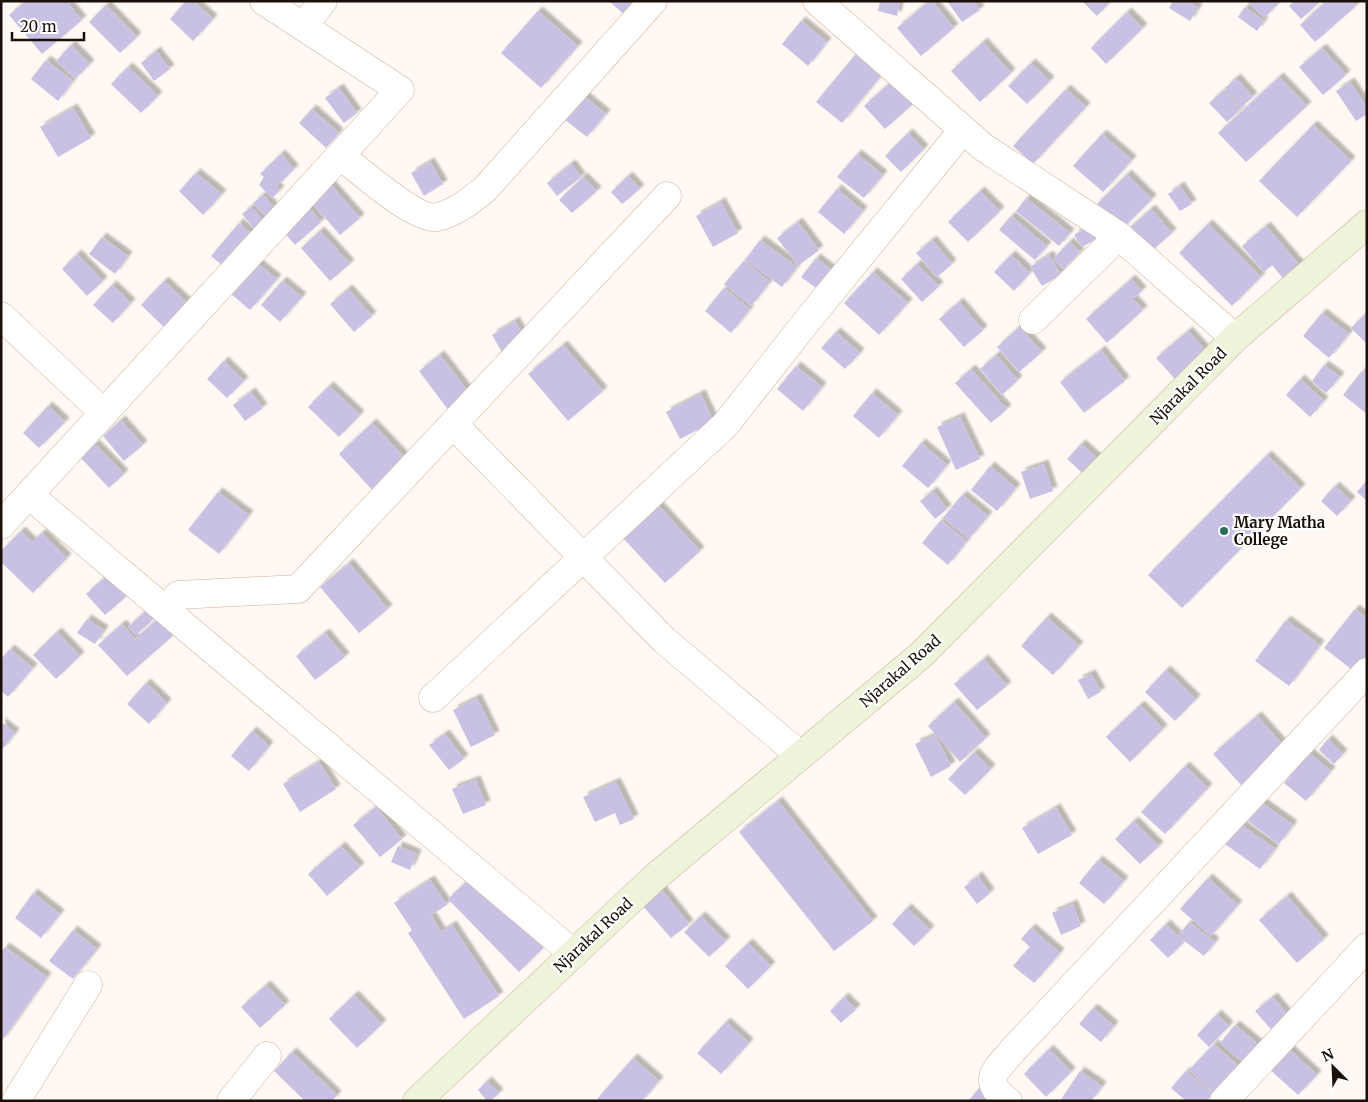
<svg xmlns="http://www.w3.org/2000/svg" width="1368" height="1102" viewBox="0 0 1368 1102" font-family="Merriweather,serif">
<defs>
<filter id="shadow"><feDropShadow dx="4.5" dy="-4.5" stdDeviation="1" flood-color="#0004"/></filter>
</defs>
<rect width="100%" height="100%" fill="#fff8f3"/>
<g fill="#c9c1e3" filter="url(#shadow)">
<path d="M26,1H73L69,5L82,20L42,54L9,15Z"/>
<path d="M186,1H193L213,19L193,41L170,19Z"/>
<path d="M609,1H642L628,18Z"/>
<path d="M880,1H900L897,16L878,11Z"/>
<path d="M929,1H932L954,28L921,56L897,28Z"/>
<path d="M947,1H974L980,10L962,22Z"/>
<path d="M1082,1H1111L1097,16Z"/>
<path d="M1173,1H1188L1198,8L1190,21L1169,8Z"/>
<path d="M1247,1H1281L1264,18Z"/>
<path d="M1294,1H1321L1301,19L1289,6Z"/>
<path d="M1326,1H1351L1356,6L1315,42L1300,25Z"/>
<path d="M106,5L137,37L120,53L89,22Z"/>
<path d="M1245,7L1264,21L1257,31L1238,17Z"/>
<path d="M538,11L578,46L541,88L501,53Z"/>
<path d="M1127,12L1143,28L1106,64L1091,48Z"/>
<path d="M801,21L827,42L808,66L782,44Z"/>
<path d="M983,42L1011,73L980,102L951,71Z"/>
<path d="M71,45L90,64L75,79L56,61Z"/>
<path d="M1322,48L1346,75L1323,95L1299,67Z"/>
<path d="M156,51L170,69L154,81L141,63Z"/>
<path d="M855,55L881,76L842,123L816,102Z"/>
<path d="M46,60L73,81L58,101L31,79Z"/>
<path d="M1031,63L1050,81L1027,104L1008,86Z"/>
<path d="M128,67L158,96L141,113L111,84Z"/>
<path d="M1279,77L1307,106L1246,162L1218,133Z"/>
<path d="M1236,78L1253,97L1241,107L1225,88Z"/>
<path d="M892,81L913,104L885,129L864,106Z"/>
<path d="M1350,82L1367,107V114L1356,121L1336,91Z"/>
<path d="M339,88L357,113L344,123L325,98Z"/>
<path d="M1066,89L1086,107L1033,164L1013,146Z"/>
<path d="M1224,90L1241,109L1227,122L1209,103Z"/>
<path d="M580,93L606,114L587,137L560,116Z"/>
<path d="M73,108L91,138L58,157L40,127Z"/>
<path d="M312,109L339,133L326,148L299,123Z"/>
<path d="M1313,125L1351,161L1297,217L1259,181Z"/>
<path d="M908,133L924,149L901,172L885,156Z"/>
<path d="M1102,134L1132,160L1103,192L1073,166Z"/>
<path d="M281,154L294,169L276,187L280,190L272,198L259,185L264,177L260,174Z"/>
<path d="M857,154L883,175L864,198L837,177Z"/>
<path d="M430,162L443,184L424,196L411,173Z"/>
<path d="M571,164L581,177L557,196L547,183Z"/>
<path d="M196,173L222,194L203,215L179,191Z"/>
<path d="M1127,174L1152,199L1120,231L1095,206Z"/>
<path d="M628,176L640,189L622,204L611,192Z"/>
<path d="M583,177L597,191L572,213L559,200Z"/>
<path d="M331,185L360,218L340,235L311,202Z"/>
<path d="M1180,186L1192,204L1180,211L1168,194Z"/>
<path d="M837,189L863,211L844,234L818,212Z"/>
<path d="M980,191L1000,211L968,242L948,222Z"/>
<path d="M263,195L282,217L273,225L253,203Z"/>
<path d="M1026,198L1070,233L1059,246L1016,211Z"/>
<path d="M721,202L738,233L713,247L696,216Z"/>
<path d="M306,204L321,222L295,245L279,227Z"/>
<path d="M251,207L270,228L261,237L242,214Z"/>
<path d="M1151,209L1172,233L1148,254L1127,230Z"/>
<path d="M1011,216L1047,246L1035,260L999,230Z"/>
<path d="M798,222L819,250L798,266L777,238Z"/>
<path d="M239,223L259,240L230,272L211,256Z"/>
<path d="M1094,223L1102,236L1082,247L1074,235Z"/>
<path d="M1208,224L1261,277L1232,306L1179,253Z"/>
<path d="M1266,226L1303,269L1287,283L1272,265L1264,272L1242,246Z"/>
<path d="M320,231L350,264L330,281L301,248Z"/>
<path d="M102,237L128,256L115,274L89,254Z"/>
<path d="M760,240L797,267L782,287L745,260Z"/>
<path d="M932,240L952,264L937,277L916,253Z"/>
<path d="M1069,242L1080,252L1064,269L1053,259Z"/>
<path d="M77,254L103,281L87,296L62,269Z"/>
<path d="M1011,255L1030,273L1014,291L994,272Z"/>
<path d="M1049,255L1061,275L1042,286L1030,267Z"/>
<path d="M816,258L838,275L823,293L801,277Z"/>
<path d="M744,261L770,282L751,306L724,284Z"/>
<path d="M257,263L277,279L250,310L231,294Z"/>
<path d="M917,264L939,286L922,302L901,279Z"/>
<path d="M873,272L908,303L879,335L844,303Z"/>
<path d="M1131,279L1142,291L1133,299L1143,310L1107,343L1086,319Z"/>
<path d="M164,281L193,308L170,333L141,305Z"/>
<path d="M282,281L302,297L280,322L261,305Z"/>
<path d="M112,285L131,303L113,323L93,305Z"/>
<path d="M724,288L750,309L731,333L705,311Z"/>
<path d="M348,289L372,316L354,332L330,304Z"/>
<path d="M959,302L983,330L964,347L939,319Z"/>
<path d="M1367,312V344L1351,328Z"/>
<path d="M1322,313L1349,334L1329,358L1303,336Z"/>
<path d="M515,321L526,340L503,354L492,335Z"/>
<path d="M1019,327L1042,352L1019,372L997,347Z"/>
<path d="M1188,331L1208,353L1176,380L1156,358Z"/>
<path d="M836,332L860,353L845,369L821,348Z"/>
<path d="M563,345L603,391L568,421L528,374Z"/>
<path d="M1101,350L1125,381L1084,413L1060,382Z"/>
<path d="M440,355L474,399L452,415L419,371Z"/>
<path d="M996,355L1018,380L1002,395L980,369Z"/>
<path d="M224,361L244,381L227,398L207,379Z"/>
<path d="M1324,365L1340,377L1326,393L1312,381Z"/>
<path d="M796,366L822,387L803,411L777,389Z"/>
<path d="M971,369L1007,409L991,423L955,383Z"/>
<path d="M1362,371L1367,375V414L1343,395Z"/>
<path d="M1300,379L1324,401L1310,417L1286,395Z"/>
<path d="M329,386L360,415L339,437L308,407Z"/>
<path d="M251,392L263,408L245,421L233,405Z"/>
<path d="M872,393L898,415L879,438L853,416Z"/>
<path d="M701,394L714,422L680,439L666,412Z"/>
<path d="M48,406L65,422L39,448L23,433Z"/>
<path d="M960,417L980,459L956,470L937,427Z"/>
<path d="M121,420L143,445L124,461L103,436Z"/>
<path d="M372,423L410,463L376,494L339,454Z"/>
<path d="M921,443L947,465L928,488L902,466Z"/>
<path d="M95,444L124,474L109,488L80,457Z"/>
<path d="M1081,444L1105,465L1090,480L1067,459Z"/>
<path d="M1267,455L1301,488L1182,608L1148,575Z"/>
<path d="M1044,464L1053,491L1030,499L1021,472Z"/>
<path d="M990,466L1016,488L997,511L971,490Z"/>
<path d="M1367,480V501L1357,492Z"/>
<path d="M1335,486L1351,501L1337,516L1321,501Z"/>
<path d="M933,491L947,509L935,519L920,501Z"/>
<path d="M218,492L249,515L219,554L188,530Z"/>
<path d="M962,495L988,516L969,539L943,518Z"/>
<path d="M656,503L700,551L665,583L621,536Z"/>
<path d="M941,520L967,541L948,565L922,543Z"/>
<path d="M21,531L32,542L42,533L67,558L33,593L1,562V551Z"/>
<path d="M349,563L388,609L359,633L320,587Z"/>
<path d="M110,573L129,594L105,615L86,594Z"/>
<path d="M151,606L159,614L136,635L128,627Z"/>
<path d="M1355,609L1367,618V668L1360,676L1324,648Z"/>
<path d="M161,616L176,633L127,676L98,645L122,624L135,639Z"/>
<path d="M1047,617L1079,646L1053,675L1021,646Z"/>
<path d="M87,619L104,630L95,644L77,633Z"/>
<path d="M1286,620L1320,645L1289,686L1255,661Z"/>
<path d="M57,632L80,656L56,679L33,655Z"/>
<path d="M325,633L345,657L315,680L296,656Z"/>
<path d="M10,649L33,668L8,697L1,691V659Z"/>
<path d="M984,659L1007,686L977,710L954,684Z"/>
<path d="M1166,670L1196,699L1175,721L1145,692Z"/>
<path d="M1091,674L1101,692L1088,699L1078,680Z"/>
<path d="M146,683L167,703L149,724L127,704Z"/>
<path d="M477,698L495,735L471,747L453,710Z"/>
<path d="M954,702L986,738L960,762L928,726Z"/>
<path d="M1140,705L1163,729L1130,762L1106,737Z"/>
<path d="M1257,716L1286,748L1242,786L1213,754Z"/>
<path d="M1,722L15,733L1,751Z"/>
<path d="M252,731L269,746L249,771L231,756Z"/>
<path d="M445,734L464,759L449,770L429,745Z"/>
<path d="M935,735L951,766L931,777L915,744Z"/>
<path d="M1328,739L1343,754L1334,764L1319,750Z"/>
<path d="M974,752L991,769L965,795L948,779Z"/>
<path d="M1309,753L1331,771L1306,801L1284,783Z"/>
<path d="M319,762L336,789L300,812L283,784Z"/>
<path d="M1185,766L1208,788L1165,834L1141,812Z"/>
<path d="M476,780L486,805L463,814L452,789Z"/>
<path d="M616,782L634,819L620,825L615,813L595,822L583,797Z"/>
<path d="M778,801L873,921L834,951L739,832Z"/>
<path d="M1262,803L1293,825L1279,844L1248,821Z"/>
<path d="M376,807L402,839L380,857L353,825Z"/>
<path d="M1056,808L1072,835L1038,854L1022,828Z"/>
<path d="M1134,821L1159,846L1140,864L1115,839Z"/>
<path d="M1240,824L1275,849L1260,869L1225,844Z"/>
<path d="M341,846L360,867L327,896L308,874Z"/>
<path d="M398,846L417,854L410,870L391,862Z"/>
<path d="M1098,860L1124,881L1104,904L1079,883Z"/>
<path d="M474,874L544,947L519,972L448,899Z"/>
<path d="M978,876L990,893L977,904L964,887Z"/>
<path d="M1208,878L1238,905L1211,936L1180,909Z"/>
<path d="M430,880L447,905L431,915L441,932L452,925L499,996L464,1019L408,933L412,930L394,903Z"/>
<path d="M661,889L689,924L671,938L641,904Z"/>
<path d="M33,893L60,914L41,938L15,918Z"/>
<path d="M1287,896L1324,939L1297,963L1259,920Z"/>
<path d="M1073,904L1081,926L1061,935L1052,913Z"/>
<path d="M907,908L930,930L914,946L892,924Z"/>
<path d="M701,916L726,941L709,957L684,932Z"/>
<path d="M1189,922L1215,942L1204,956L1178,936Z"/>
<path d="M1166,924L1184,942L1168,958L1150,940Z"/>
<path d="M1031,928L1060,953L1034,983L1013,966L1030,947L1021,939Z"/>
<path d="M73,930L97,949L73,979L49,961Z"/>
<path d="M748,943L771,966L748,989L725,966Z"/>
<path d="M5,947L47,977L1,1042V952Z"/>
<path d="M266,985L285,1005L260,1028L241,1007Z"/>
<path d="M354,995L382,1024L357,1048L329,1019Z"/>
<path d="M844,997L856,1009L841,1023L830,1011Z"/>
<path d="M1273,997L1292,1020L1275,1034L1255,1011Z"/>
<path d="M1093,1008L1114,1026L1101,1042L1079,1024Z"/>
<path d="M1217,1014L1229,1026L1209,1047L1197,1035Z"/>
<path d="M726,1022L749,1043L721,1074L697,1053Z"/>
<path d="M1235,1025L1262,1047L1246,1065L1220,1043Z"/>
<path d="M1214,1044L1240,1067L1215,1094L1189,1070Z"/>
<path d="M1288,1048L1317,1075L1298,1095L1269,1069Z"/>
<path d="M1049,1049L1071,1072L1046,1097L1024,1074Z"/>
<path d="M292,1052L337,1095L332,1101H305L274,1071Z"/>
<path d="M633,1058L659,1081L642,1101H598L597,1099Z"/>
<path d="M1080,1071L1102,1086L1091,1101H1060Z"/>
<path d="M1186,1071L1213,1094L1207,1101H1186L1171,1088Z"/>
<path d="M487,1081L499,1093L491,1101H487L478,1090Z"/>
<path d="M983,1084L1002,1101H968Z"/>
</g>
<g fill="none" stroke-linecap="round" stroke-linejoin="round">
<defs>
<g id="minor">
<path d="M817,1L983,147L1119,236L1235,338"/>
<path d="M303,27L323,1"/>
<path d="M341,156C359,170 417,222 438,217C457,212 471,200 485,189L653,1"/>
<path d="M1,316L104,413"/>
<path d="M1033,320L1119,236"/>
<path d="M453,424L664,640L800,755"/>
<path d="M29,495L574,954"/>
<path d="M1,525L400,90L264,1"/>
<path d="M178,595L298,589L667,196"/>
<path d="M433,698L726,424L807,321L963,130"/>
<path d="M16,1101L88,985"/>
<path d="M231,1101L267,1056"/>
<path d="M1008,1101C980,1080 996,1071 1013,1050L1367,672"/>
<path d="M1224,1101L1367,947"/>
</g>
<path id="secondary" d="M417,1101L653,879L921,655L1235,338L1367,224"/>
</defs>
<use href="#minor" stroke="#cfb198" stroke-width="29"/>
<use href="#secondary" stroke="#cfb198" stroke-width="29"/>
<use href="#minor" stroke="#fff" stroke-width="28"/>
<use href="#secondary" stroke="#edf4d9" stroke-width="28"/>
</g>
<circle fill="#2a6d5f" stroke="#fff" stroke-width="2" cx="1224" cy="531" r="5"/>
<g text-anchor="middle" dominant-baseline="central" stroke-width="4.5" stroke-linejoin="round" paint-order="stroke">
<g font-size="15" fill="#1a1007" stroke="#fff">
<text transform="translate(1188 386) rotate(-45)">Njarakal Road</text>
<text transform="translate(900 671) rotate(-41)">Njarakal Road</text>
<text transform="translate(593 935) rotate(-43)">Njarakal Road</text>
</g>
<g font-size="15" font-weight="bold" fill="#1a1007" stroke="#fff" text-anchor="start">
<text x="1234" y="522">Mary Matha<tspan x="1234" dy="17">College</tspan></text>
</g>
</g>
<rect width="1368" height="1102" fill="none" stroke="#1a1007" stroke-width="5"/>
<g transform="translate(1333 1067) rotate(336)" stroke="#ffffff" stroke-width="4" paint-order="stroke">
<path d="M0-4L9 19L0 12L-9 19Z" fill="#1a1007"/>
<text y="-8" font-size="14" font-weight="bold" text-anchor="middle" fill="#1a1007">N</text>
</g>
<path d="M12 32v8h72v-8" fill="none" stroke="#1a1007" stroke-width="2.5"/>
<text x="20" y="32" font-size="15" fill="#1a1007" stroke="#ffffff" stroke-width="4" paint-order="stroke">20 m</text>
</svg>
